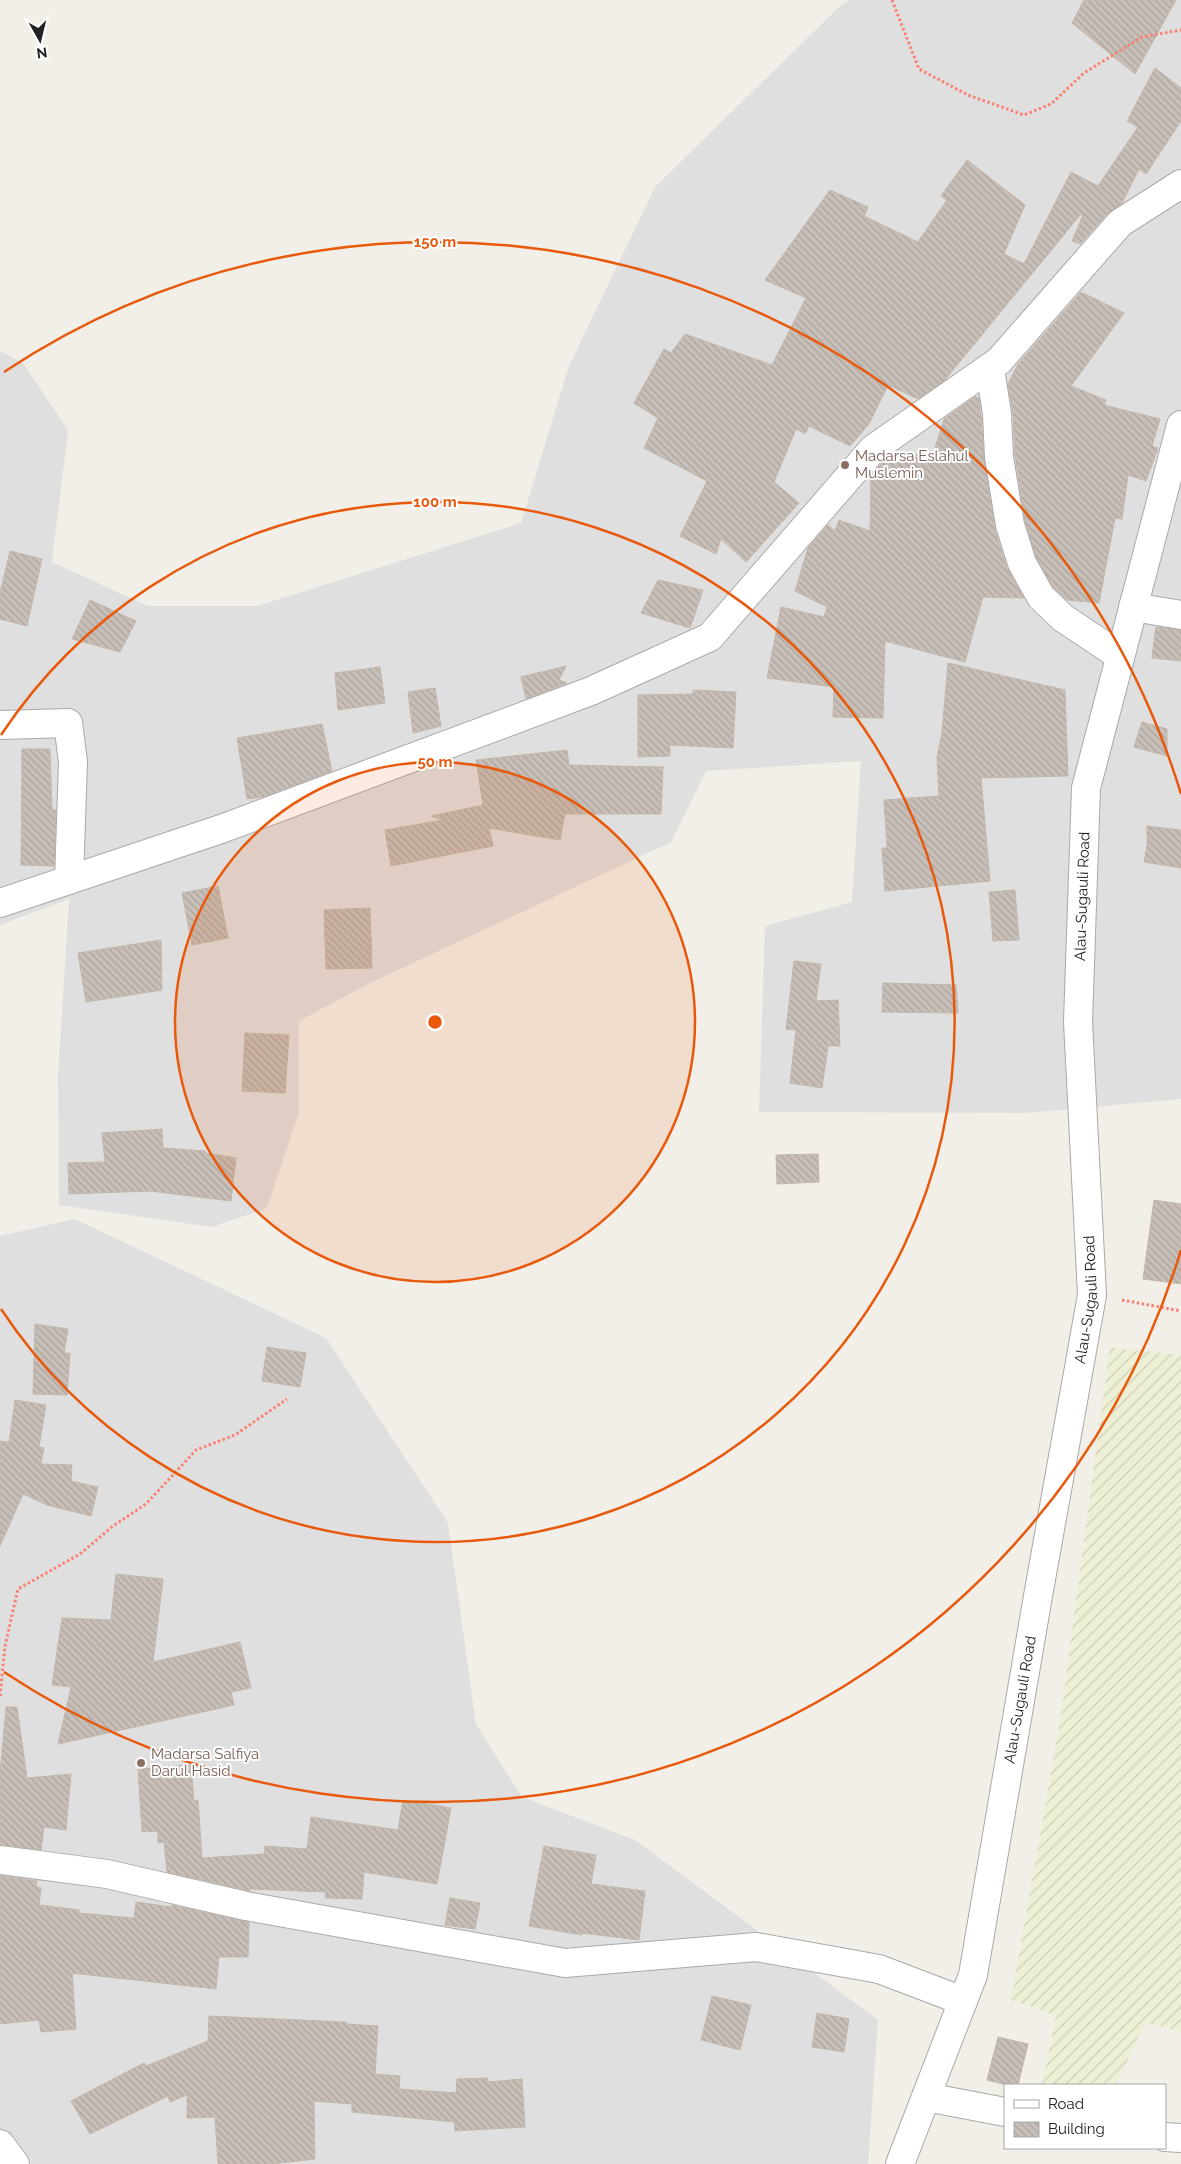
<svg xmlns="http://www.w3.org/2000/svg" width="1181" height="2164" viewBox="0 0 1181 2164" font-family="Raleway,sans-serif">
<defs>
<pattern id="farmland-furrows" width="10" height="10" patternUnits="userSpaceOnUse" patternTransform="scale(1.25)"><rect width="10" height="10" fill="#eef0d5"/><path d="M-1 1l2-2M0 10L10 0M9 11l2-2" fill="none" stroke="#ccceb7"/></pattern>
<pattern id="building-back-hatch" width="6" height="6" patternUnits="userSpaceOnUse" patternTransform="scale(1.25)"><rect width="6" height="6" fill="#c7bfb8"/><path d="M-1 5l2 2M0 0l6 6M5-1l2 2" fill="none" stroke="#aba49e"/></pattern>
</defs>
<rect width="100%" height="100%" fill="#f2efe9"/>
<g fill="#e0dfdf">
<path d="M849,0H1181V1099L1026,1113L759,1112L765,926L852,902L861,761L706,771L671,842L368,984L299,1021V1112L267,1208L212,1227L59,1205L58,1076L69,899L0,925V351L23,363L68,430L52,562L148,606H257L521,523L569,366L655,187L840,6Z"/>
<path d="M75,1219L326,1338L448,1523L476,1724L522,1797L635,1840L878,2020L868,2164H0V1236Z"/>
</g>
<path fill="url(#farmland-furrows)" d="M1110,1347L1181,1355V2031L1145,2023L1116,2085H1042L1056,2015L1011,2000L1060,1721Z"/>
<g fill="url(#building-back-hatch)" stroke="#c4b6ab">
<path d="M1084,0H1176L1135,74L1072,23Z"/>
<path d="M1155,68L1181,88V121L1146,174L1139,169L1122,203L1108,213L1080,244L1072,241L1083,215L1081,214L944,381L918,399L888,385L869,424L850,446L809,426L805,434L796,429L774,482L799,503L746,562L721,539L716,554L680,536L707,481L644,448L658,418L634,403L664,349L671,353L685,334L772,365L806,298L765,280L830,190L868,207L864,216L918,242L947,200L941,196L967,160L1025,205L1004,254L1024,264L1071,172L1098,186L1138,127L1127,121Z"/>
<path d="M1081,292L1124,313L1071,386L1106,400L1104,405L1160,419L1152,446L1158,448L1146,481L1128,475L1122,519L1115,518L1099,603L1067,600L1053,587L1036,557L1025,521L1015,455L1013,413L1008,384L1018,364Z"/>
<path d="M975,397L979,398L981,416L984,460L995,530L1007,568L1024,598L983,597L965,662L885,641L883,718L833,717L834,687L767,678L781,607L824,617L827,607L795,591L808,548L828,525L835,531L839,520L870,531L871,475L884,461L892,455H933L944,419Z"/>
<path d="M10,551L42,559L27,626L0,619V593Z"/>
<path d="M658,580L703,590L690,628L641,613Z"/>
<path d="M90,600L136,621L120,652L72,639Z"/>
<path d="M1156,627L1181,630V661L1152,658Z"/>
<path d="M948,663L1065,690L1068,776L981,778L990,881L885,891L882,848H887L884,800L939,796L937,757L942,733Z"/>
<path d="M566,666L559,680L567,683L526,699L521,677Z"/>
<path d="M380,667L385,703L338,710L335,673Z"/>
<path d="M435,688L441,726L413,733L408,692Z"/>
<path d="M693,690L736,692L733,748L670,745V756L638,757V695L693,694Z"/>
<path d="M1142,722L1167,729V756L1134,747Z"/>
<path d="M322,724L332,771L263,797L247,799L237,738Z"/>
<path d="M22,749H50L52,810H56L54,866L21,865Z"/>
<path d="M567,750L569,765L663,767L661,814H565L560,840L489,828L493,846L391,866L385,830L443,820L431,816L483,805L476,760Z"/>
<path d="M1147,826L1181,830V868L1144,862L1147,846Z"/>
<path d="M218,886L228,938L192,945L182,893Z"/>
<path d="M1015,890L1019,940L993,941L989,892Z"/>
<path d="M370,908L372,968L326,969L324,910Z"/>
<path d="M161,940L162,990L86,1002L78,953Z"/>
<path d="M794,961L821,964L816,1001L838,1000L840,1046H828L822,1088L790,1083L796,1030L786,1029Z"/>
<path d="M883,983L956,985L958,1013L882,1012Z"/>
<path d="M245,1033L289,1035L285,1093L242,1091Z"/>
<path d="M162,1129L163,1148L205,1151V1153L236,1158L231,1201L150,1191L69,1194L68,1163L105,1162L102,1133Z"/>
<path d="M818,1154L819,1182L777,1184L776,1155Z"/>
<path d="M1154,1200L1181,1204V1284L1143,1279Z"/>
<path d="M35,1324L68,1329L64,1353H70L67,1395L33,1394Z"/>
<path d="M267,1347L306,1353L300,1387L262,1381Z"/>
<path d="M15,1400L46,1405L39,1447L44,1448L41,1464L72,1465L71,1481L98,1487L91,1516L47,1505L23,1494L0,1546V1441L9,1442Z"/>
<path d="M116,1574L163,1579L153,1662L240,1642L251,1688L231,1692L234,1705L58,1744L71,1687L52,1685L62,1618L111,1620Z"/>
<path d="M6,1707H17L27,1778L71,1774L66,1830L44,1827L41,1850L0,1845V1774Z"/>
<path d="M191,1765L194,1801L198,1800L202,1858L264,1854L265,1846L307,1849L311,1817L398,1830L403,1800L451,1808L437,1884L364,1872L362,1899L325,1898L326,1892L250,1889V1891L167,1872L164,1842L158,1843V1831L142,1832L138,1769Z"/>
<path d="M544,1846L596,1855L591,1884L645,1891L639,1940L582,1933V1935L529,1926Z"/>
<path d="M0,1876L37,1881L36,1887L41,1888L39,1905L79,1910V1913L134,1918L136,1902L171,1907V1905L249,1922L248,1957H219L216,1989L72,1973L76,2029L41,2032L39,2020L0,2024Z"/>
<path d="M450,1898L480,1903L475,1929L445,1925Z"/>
<path d="M712,1996L751,2005L740,2050L701,2040Z"/>
<path d="M817,2013L849,2019L844,2052L812,2047Z"/>
<path d="M209,2016L346,2022V2024L378,2026L375,2074L400,2076L399,2089L456,2093L457,2079L488,2078V2082L522,2079L525,2127L455,2131L454,2122L352,2112V2104L314,2101L315,2159L271,2164H218L215,2117L187,2118V2095L170,2102L168,2096L90,2134L71,2101L144,2063L146,2066L208,2041Z"/>
<path d="M998,2037L1028,2044L1018,2085H1007L987,2080Z"/>
</g>
<g fill="none" stroke-linecap="round" stroke-linejoin="round">
<defs>
<g id="street">
<path d="M990,368L997,414L999,457L1010,525L1022,563L1041,597L1063,618L1120,656"/>
<path d="M1133,607L1181,615"/>
<path d="M0,725L68,723L73,762L69,880"/>
<path d="M0,903L221,829L591,691L710,637L873,449L999,361L1120,223L1181,184"/>
<path d="M0,1860L107,1874L246,1906L565,1963L756,1947L879,1969L963,2001"/>
<path d="M926,2097L1005,2112"/>
<path d="M1165,2137L1181,2138"/>
<path d="M0,2144L15,2164"/>
<path id="s1" d="M900,2164L973,1975L1038,1596L1092,1295L1078,1022L1086,788L1181,425"/>
</g>
</defs>
<use href="#street" stroke="#a9a9a9" stroke-width="30"/>
<g stroke="#fa8072" stroke-width="3" stroke-dasharray="2.5 2.5" stroke-linecap="butt">
<path d="M892,0L919,69L968,95L1024,115L1051,104L1084,73L1142,37L1181,30"/>
<path d="M1122,1300L1181,1311"/>
<path d="M0,1696L5,1646L18,1589L80,1554L113,1526L146,1504L196,1450L235,1435L287,1399"/>
</g>
<use href="#street" stroke="#fff" stroke-width="28"/>
</g>
<circle cx="435" cy="1022" r="260" fill="#e8590c" fill-opacity=".12"/>
<g fill="none" stroke="#e8590c" stroke-width="2.5">
<circle cx="435" cy="1022" r="260"/>
<path d="M1 735A520 520 0 1 1 1 1309"/>
<path d="M1181 1250A780 780 0 0 1 4 1672M4 372A780 780 0 0 1 1181 794"/>
</g>
<g fill="#8d6e63" stroke="#fff" stroke-width="2">
<circle cx="845" cy="465" r="5"/>
<circle cx="141" cy="1763" r="5"/>
</g>
<g text-anchor="middle" dominant-baseline="central" stroke-width="4" stroke-linejoin="round" paint-order="stroke">
<g font-size="15" fill="#785e54" stroke="#fff" text-anchor="start">
<text x="855" y="456">Madarsa Eslahul<tspan x="855" dy="17">Muslemin</tspan></text>
<text x="151" y="1754">Madarsa Salfiya<tspan x="151" dy="17">Darul Hasid</tspan></text>
</g>
<g font-size="15" fill="#222" stroke="#fff">
<text stroke="none"><textPath href="#s1" startOffset="1292">Alau-Sugauli Road</textPath></text>
<text stroke="none"><textPath href="#s1" startOffset="888">Alau-Sugauli Road</textPath></text>
<text stroke="none"><textPath href="#s1" startOffset="482">Alau-Sugauli Road</textPath></text>
</g>
</g>
<circle cx="435" cy="1022" r="8" fill="#e8590c" stroke="#fff" stroke-width="2.5"/>
<g font-size="15" text-anchor="middle" font-weight="bold" fill="#e8590c" stroke="#fff" stroke-width="4" stroke-linejoin="round" paint-order="stroke">
<text x="435" y="247">150 m</text>
<text x="435" y="507">100 m</text>
<text x="435" y="767">50 m</text>
</g>
<rect x="1004" y="2084" width="162" height="65" fill="#ffffff" stroke="#a7a7a7"/>
<rect x="1014" y="2100" width="25" height="8" fill="#ffffff" stroke="#a7a7a7"/>
<text x="1048" y="2109" font-size="15" fill="#222222">Road</text>
<rect x="1014" y="2122" width="25" height="15" fill="url(#building-back-hatch)" stroke="#a7a7a7"/>
<text x="1048" y="2134" font-size="15" fill="#222222">Building</text>
<g transform="translate(40 40) rotate(172)" stroke="#ffffff" stroke-width="4" paint-order="stroke">
<path d="M0-4L9 19L0 12L-9 19Z" fill="#222222"/>
<text y="-8" font-size="14" font-weight="bold" text-anchor="middle" fill="#222222">N</text>
</g>
</svg>
